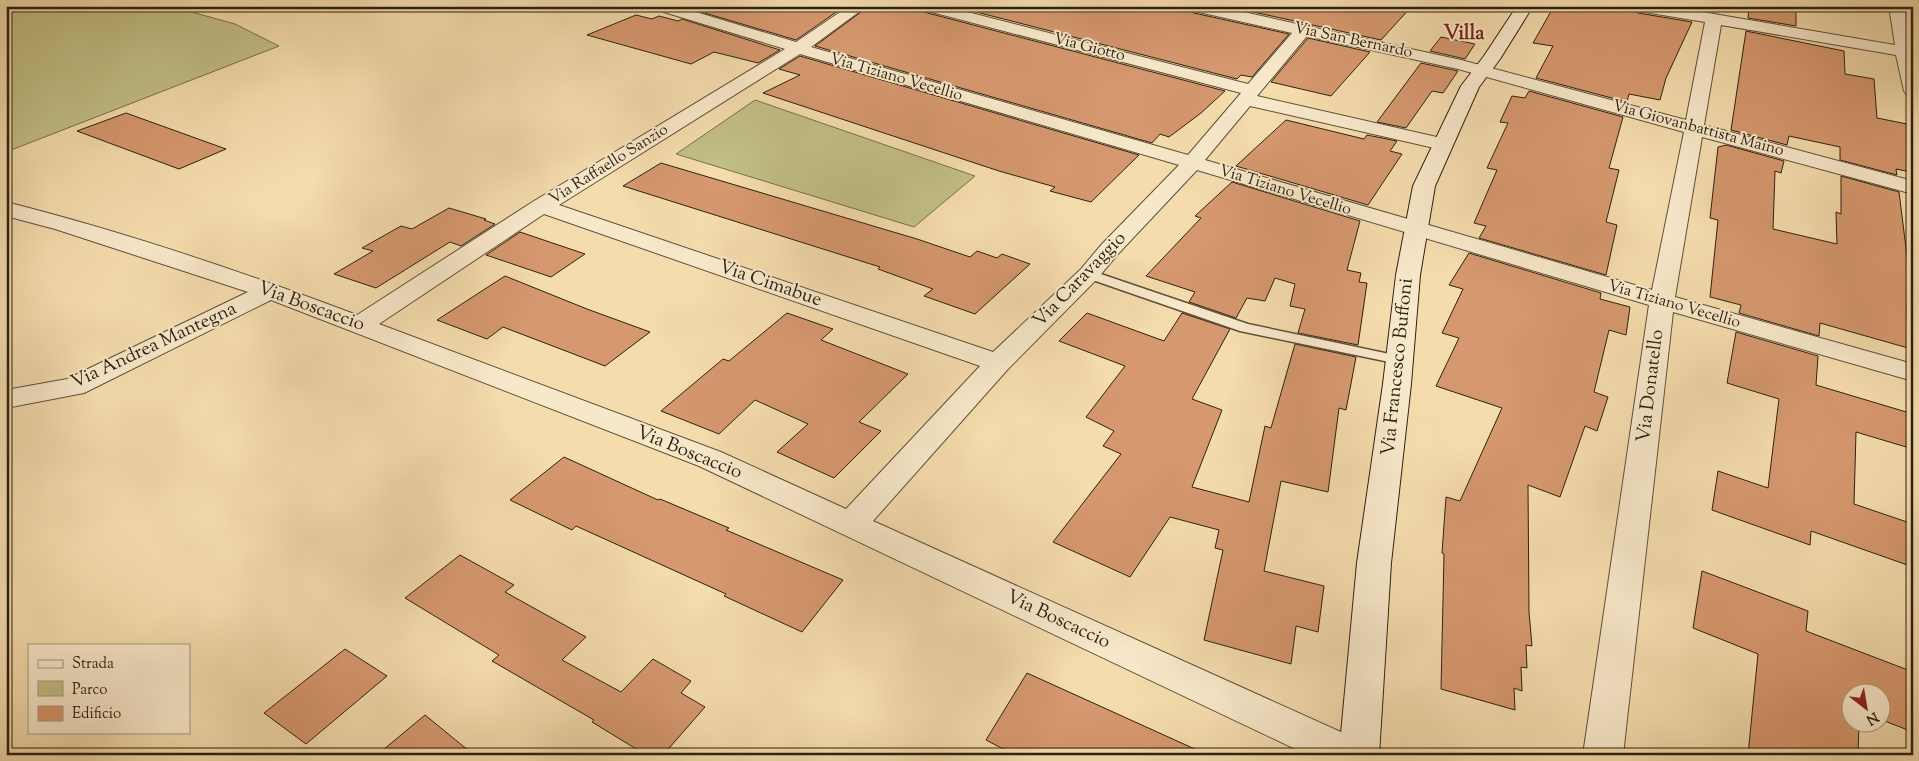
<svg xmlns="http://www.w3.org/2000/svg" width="1919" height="761" viewBox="0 0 1919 761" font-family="'Sorts Mill Goudy',serif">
<rect width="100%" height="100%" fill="#f5dcad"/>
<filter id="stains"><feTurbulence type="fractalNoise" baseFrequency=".004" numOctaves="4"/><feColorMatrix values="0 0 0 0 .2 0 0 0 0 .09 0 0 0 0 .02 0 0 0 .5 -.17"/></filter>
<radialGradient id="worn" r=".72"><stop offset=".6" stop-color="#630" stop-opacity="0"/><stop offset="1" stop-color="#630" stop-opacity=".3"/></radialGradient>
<g fill="#c2bf85" stroke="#77704c">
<path d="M6,6H170L235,24L279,46L6,152Z"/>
<path d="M755,100L975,176L914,227L676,154Z"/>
</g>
<g fill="#d6986e" stroke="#2c2112">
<path d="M707,6H845L796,40L698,11Z"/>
<path d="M869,6H916L920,11L1225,91L1201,113L1169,137L1160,134L1152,143L815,46Z"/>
<path d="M953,6H1185L1188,11L1194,13L1289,34L1252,77L1241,75L1237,79Z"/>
<path d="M1226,6H1412L1381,40Z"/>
<path d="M1554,6H1629L1632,11L1638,13L1692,22L1666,78L1660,100L1629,94L1627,102L1536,78L1553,46L1533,43Z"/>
<path d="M1749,6H1796V26L1748,18Z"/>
<path d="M636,15L652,19L659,16L678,21L682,19L780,50L758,63L714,52L691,64L587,35Z"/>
<path d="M1746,31L1844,51L1845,74L1874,79L1877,118L1907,124L1911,172L1896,169L1897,175L1840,160V147L1789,136L1787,145L1731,130Z"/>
<path d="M1441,37L1475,44L1465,59L1430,51Z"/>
<path d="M1308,38L1370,52L1331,96L1271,82Z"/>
<path d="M800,56L1139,155L1091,202L1050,191L1055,187L999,171L763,93L800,75L779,69Z"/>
<path d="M1421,63L1458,71L1443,93L1432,91L1406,128L1377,122Z"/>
<path d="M1529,91L1623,117L1609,168L1619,170L1606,222L1617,225L1606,275L1479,238L1486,226L1474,223L1497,170L1487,168L1508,123L1500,122L1512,96L1525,98Z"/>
<path d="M126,113L226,149L179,169L77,131Z"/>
<path d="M1286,120L1364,139L1367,135L1397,141L1390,151L1402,154L1368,205L1236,166Z"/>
<path d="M1726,145L1784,161L1781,173L1775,171L1773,229L1837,244L1836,212L1841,214V176L1899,192L1913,304L1907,303L1908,348L1820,323L1819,336L1739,313L1741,305L1710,297L1718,220L1710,218L1718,147Z"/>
<path d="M661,163L917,239L970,257L977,251L997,258L1002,254L1030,264L975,314L924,296L933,289L878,269L880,267L623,186Z"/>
<path d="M1232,182L1360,221L1347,270L1361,273L1359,282L1367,283L1358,345L1298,333L1305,309L1290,306L1295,284L1275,278L1265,301L1247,298L1236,318L1189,302L1195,292L1146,276L1201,218L1195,216Z"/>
<path d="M449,208L486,219L484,220L495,224L461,246L450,242L376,288L334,274L373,251L362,248L401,226L412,229Z"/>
<path d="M520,232L585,254L551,277L486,255Z"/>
<path d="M1469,253L1601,293L1600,299L1630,307L1626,335L1609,330L1594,392L1608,397L1597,431L1585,426L1560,497L1528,485L1529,612L1532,646L1526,645L1527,668L1521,667L1522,691L1514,688L1515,710L1441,689L1444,554L1442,553L1446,497L1460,501L1502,408L1436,386L1459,338L1442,333L1463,289L1449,285Z"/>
<path d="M505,276L587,309L650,332L605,366L503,327L487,339L437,320Z"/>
<path d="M787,313L833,329L821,340L908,374L859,422L881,431L834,478L777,452L808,424L755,400L719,434L661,411L723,359L729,361Z"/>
<path d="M1087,313L1164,341L1182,313L1230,329L1192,399L1222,410L1192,487L1249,502L1265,426L1271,428L1295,344L1356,357L1346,410L1339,408L1328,492L1281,481L1264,571L1324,586L1318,632L1296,626L1291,664L1204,640L1223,550L1215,548L1219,530L1170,517L1130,577L1053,542L1121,454L1103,446L1114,431L1086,417L1125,366L1059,341Z"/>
<path d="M1736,332L1818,356L1816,385L1913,414V449L1856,432L1854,504L1913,524V567L1811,531L1810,545L1712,510L1718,471L1768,488L1779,399L1727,383Z"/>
<path d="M564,457L658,500L660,499L729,528L726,530L843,580L802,632L724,596L726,594L576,526L572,530L510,500Z"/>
<path d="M460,555L514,585L505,592L586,637L562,660L621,692L653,659L691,681L681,693L705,707L663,755H646L592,722L594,720L492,661L499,655L405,598Z"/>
<path d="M1702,571L1808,611L1806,631L1913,672V732L1882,720V694H1852V724H1859L1858,755H1748L1758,654L1693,628Z"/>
<path d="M345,649L387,676L306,744L264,713Z"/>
<path d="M1027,673L1208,755H1015L986,740Z"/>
<path d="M425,715L474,755H377Z"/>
</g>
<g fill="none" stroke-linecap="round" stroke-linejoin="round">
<defs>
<path id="lane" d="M1089,270L1248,324L1399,356L1404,357L1406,360L1404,363L1399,364L1240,331L1084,277L1082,274Z"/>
<path id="street" d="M652,6H676L796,42L849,6H867L811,47L1188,155L1241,93L920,9L918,6H944L1248,84L1292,33L1194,11L1189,9L1187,6H1216L1461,60L1686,120L1705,22L1638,11L1633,9L1631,6H1667L1895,45L1889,6H1905L1913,48V96L1907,95L1904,91L1896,55L1721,25L1704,125L1913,181V194L1702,137L1675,297L1913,364V381L1673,312L1623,755H1583L1649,305L1197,170L1118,254L1097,279L1008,369L873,521L1363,742L1369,755H1308L699,466L271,300L84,393L6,408V390L67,379L248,292L55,229L6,216V202C125,232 243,272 357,315L534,201L785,49L654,9ZM1307,36L1458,69L1684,132L1652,290L1205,160L1250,106L1443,150L1450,148L1453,144L1450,140L1257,96ZM800,54L1179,165L1102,244L1081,269L993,352L559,205ZM544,214L980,366L846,509L721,452L379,324Z"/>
<path id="secondary" d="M1517,6H1533L1500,59L1479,87L1435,186L1420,275L1411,384L1391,563L1379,755H1339L1357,563L1383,384L1396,275L1413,186L1461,86L1484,56Z"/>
</defs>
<use href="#lane" stroke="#5e5039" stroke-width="3"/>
<use href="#street" stroke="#5e5039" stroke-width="2"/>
<use href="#secondary" stroke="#2c2112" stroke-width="2"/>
<use href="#lane" fill="#f8e8ca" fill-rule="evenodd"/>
<use href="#street" fill="#f8e8ca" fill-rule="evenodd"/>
<use href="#secondary" fill="#f8e8ca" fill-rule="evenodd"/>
</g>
<g text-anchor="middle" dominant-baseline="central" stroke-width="4" stroke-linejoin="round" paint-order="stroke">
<g font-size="16" fill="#2c2112" stroke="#f8e8ca">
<text transform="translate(1353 41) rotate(12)">Via San Bernardo</text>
<text transform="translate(1089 48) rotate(14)">Via Giotto</text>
<text transform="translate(896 78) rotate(16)">Via Tiziano Vecellio</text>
<text transform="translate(1698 129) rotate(15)">Via Giovanbattista Maino</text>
<text transform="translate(609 165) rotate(-32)">Via Raffaello Sanzio</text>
<text transform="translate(1285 191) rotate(17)">Via Tiziano Vecellio</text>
<text transform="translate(1674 305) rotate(16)">Via Tiziano Vecellio</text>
</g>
<g font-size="19" fill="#2c2112" stroke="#f8e8ca">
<text transform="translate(1080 280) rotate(-46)">Via Caravaggio</text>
<text transform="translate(770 284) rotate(19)">Via Cimabue</text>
<text transform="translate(311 307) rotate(20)">Via Boscaccio</text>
<text transform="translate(154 346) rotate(-25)">Via Andrea Mantegna</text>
<text transform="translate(1398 367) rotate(-84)">Via Francesco Buffoni</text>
<text transform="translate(1651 386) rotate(-83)">Via Donatello</text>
<text transform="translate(689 453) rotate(22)">Via Boscaccio</text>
<text transform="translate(1058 620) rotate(25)">Via Boscaccio</text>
</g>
<g font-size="20" font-weight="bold" fill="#7a1f14" stroke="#f8e8ca">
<text x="1464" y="34">Villa</text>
</g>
</g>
<rect width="1919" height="761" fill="none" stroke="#f5dcad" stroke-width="25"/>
<rect x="8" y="8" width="1904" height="746" fill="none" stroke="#2c2112" stroke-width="2.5"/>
<rect x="12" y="12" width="1894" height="736" fill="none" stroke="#2c2112"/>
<rect x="28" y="644" width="162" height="90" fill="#f8e8ca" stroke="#a69880"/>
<rect x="38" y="660" width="25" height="8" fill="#f8e8ca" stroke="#a69880"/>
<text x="72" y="668" font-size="15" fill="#2c2112">Strada</text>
<rect x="38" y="681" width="25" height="15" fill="#c2bf85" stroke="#a69880"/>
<text x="72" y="694" font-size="15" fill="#2c2112">Parco</text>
<rect x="38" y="706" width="25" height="15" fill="#d6986e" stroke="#a69880"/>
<text x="72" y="718" font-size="15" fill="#2c2112">Edificio</text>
<g transform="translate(1866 708) rotate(149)"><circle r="24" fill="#f8e8ca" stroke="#a69880"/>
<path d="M0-4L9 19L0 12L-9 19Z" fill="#8f2418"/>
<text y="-8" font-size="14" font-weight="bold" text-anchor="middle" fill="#2c2112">N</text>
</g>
<rect width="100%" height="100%" filter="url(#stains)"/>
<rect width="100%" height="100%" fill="url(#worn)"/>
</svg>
